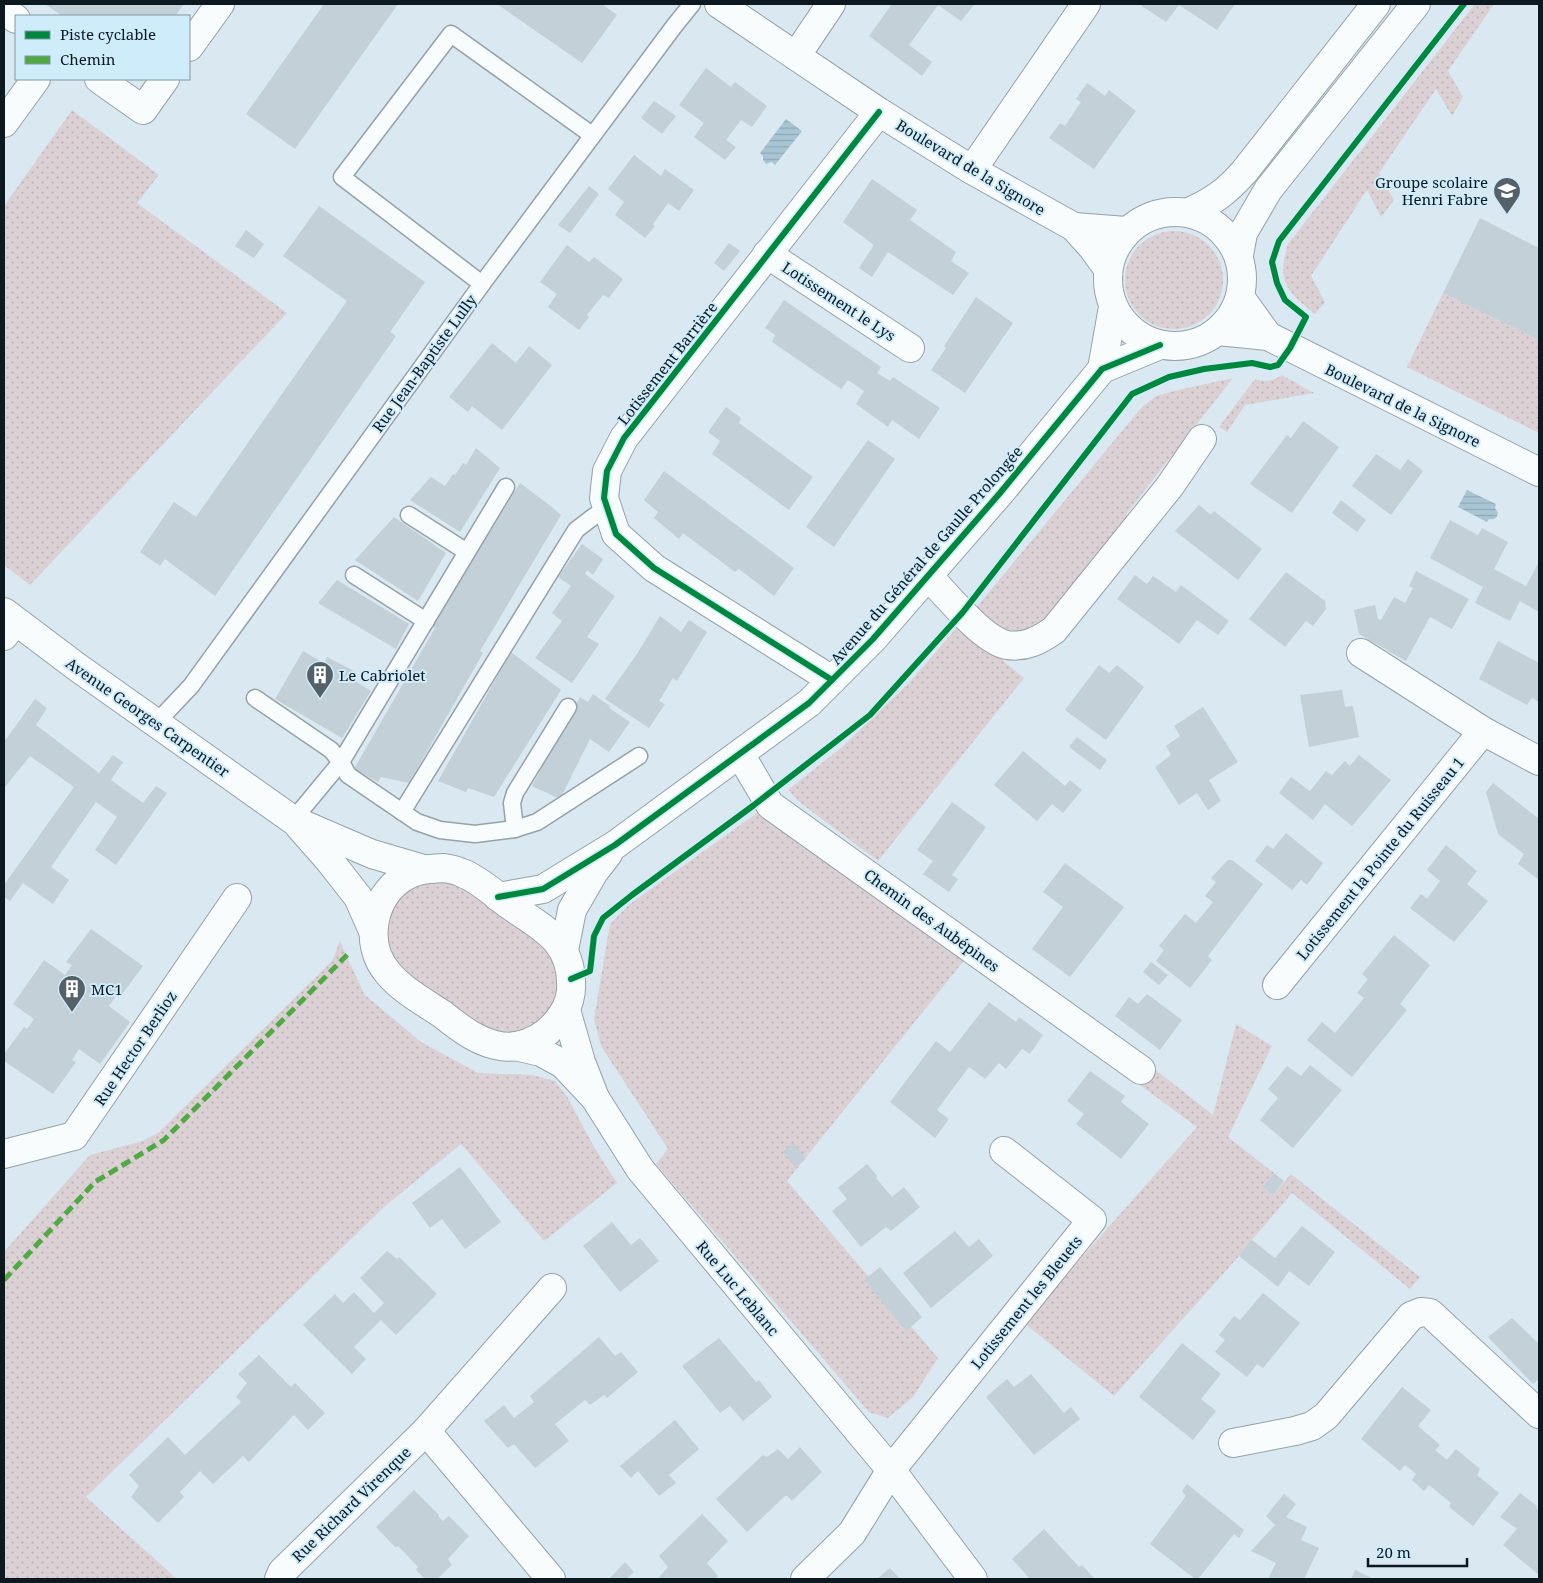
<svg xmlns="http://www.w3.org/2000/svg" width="1543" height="1583" viewBox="0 0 1543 1583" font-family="'Noto Serif',serif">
<defs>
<pattern id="grass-dots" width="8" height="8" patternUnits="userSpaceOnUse" patternTransform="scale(1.25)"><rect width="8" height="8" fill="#dbd1d4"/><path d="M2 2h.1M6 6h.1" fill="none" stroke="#bbb3b6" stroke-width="1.8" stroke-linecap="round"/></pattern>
<pattern id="water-rules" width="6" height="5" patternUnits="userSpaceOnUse" patternTransform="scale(1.25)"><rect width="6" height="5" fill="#a8c5d4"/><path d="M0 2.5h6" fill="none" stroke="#8fa9b6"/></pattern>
</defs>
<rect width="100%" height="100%" fill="#d9e8f1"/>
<g fill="url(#grass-dots)">
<path d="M1475,4H1494L1448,71L1463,97L1452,116L1436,89L1379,173L1394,200L1381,217L1367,190L1311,276L1325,302L1315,314C1287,291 1276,283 1288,244Z"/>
<path d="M72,110L159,175L137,203L287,313L30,585L4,565V206Z"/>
<circle cx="1174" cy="280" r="49"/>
<path d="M1443,293L1539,340V433L1407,367Z"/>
<path d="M1282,375L1314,393L1245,405L1227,432L1219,427L1255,379C1266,383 1272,381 1282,375Z"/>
<path d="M1233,378L1126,514L1128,524L1051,618L1022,633L997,627L976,608L1141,408L1156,396L1174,391Z"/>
<path d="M959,625L1024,678L878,861L802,804L788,790L842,747L909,683Z"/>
<path d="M764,808L966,958L787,1181L938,1358L913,1397L888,1418L869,1412L656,1164L668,1149L601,1046L594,1019L610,924L630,904Z"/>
<path d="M448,878L536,928L563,978L548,1019L512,1035L494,1033L476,1026L403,975L393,961L387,941V923L393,905L405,889L426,879Z"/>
<path d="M340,941L364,994L421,1042L478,1073L533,1075L555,1081L568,1098L594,1147L617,1183L544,1241L461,1144L384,1207L86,1497L177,1579H4V1252L90,1155L143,1141L159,1132L332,961Z"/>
<path d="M1236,1024L1272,1046L1228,1137L1274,1173L1263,1187L1273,1195L1291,1174L1420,1277L1410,1289L1292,1193L1252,1240L1250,1241L1239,1256L1114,1396L1024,1323L1197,1127L1121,1071L1134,1053L1213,1115Z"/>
</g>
<g fill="url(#water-rules)">
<path d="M786,119L802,131L775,165L772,162L766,164L763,160V156L760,153Z"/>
<path d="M1467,490L1496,504L1495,508L1498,513C1497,519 1493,520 1489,519L1487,522L1458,507Z"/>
</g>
<g fill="#c3d0d7">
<path d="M45,4H184L175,16H62Z"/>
<path d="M324,4H398L295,149L246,114Z"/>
<path d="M497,4H602L617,15L582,63Z"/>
<path d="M892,4H972L974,5L961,21L938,5L909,45L932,62L922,76L869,36Z"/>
<path d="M1139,4H1235L1217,30L1179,5L1166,22Z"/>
<path d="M706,68L731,87L735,82L767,106L752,127L741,120L726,140L736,147L725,160L694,137L704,123L679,105Z"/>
<path d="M1087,83L1105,96L1109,90L1136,111L1094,169L1049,138L1060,123L1065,126L1081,102L1076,99Z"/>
<path d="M654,101L676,116L662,134L641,118Z"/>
<path d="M634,155L661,176L665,169L694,190L679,211L668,203L653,224L655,226L645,238L615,215L624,202L608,189Z"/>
<path d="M872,179L917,210L910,220L956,252L951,261L969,273L953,295L888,252L872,277L859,268L874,245L843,222Z"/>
<path d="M589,186L599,194L570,233L558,225Z"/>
<path d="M319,206L425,282L390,332L396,336L215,596L165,559L160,566L140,552L174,502L196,517L347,301L283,256Z"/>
<path d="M1480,218L1539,248V340L1443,293Z"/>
<path d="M246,230L264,244L254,258L235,246Z"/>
<path d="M729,243L740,251L724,271L714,263Z"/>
<path d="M567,245L589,262L594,257L623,279L609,298L603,295L587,315L589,317L579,330L548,307L557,294L540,282Z"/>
<path d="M976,297L1013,323L965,393L931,370L946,348L944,346Z"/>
<path d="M784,300L881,367L877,373L890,381L893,377L940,408L919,439L892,420L888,427L856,404L864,391L848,380L841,389L772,342L775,335L765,328Z"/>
<path d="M492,343L516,363L529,346L552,365L502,430L472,406L468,412L449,397Z"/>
<path d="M726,407L741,418L739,423L813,477L789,510L712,454L720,441L708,432Z"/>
<path d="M1303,421L1339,447L1292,513L1250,484L1287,435L1291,438Z"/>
<path d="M868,440L895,459L834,547L806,527Z"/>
<path d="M476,448L500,468L460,532L410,500L431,477L445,486L453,474L455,475L463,463L466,465Z"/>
<path d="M1376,454L1400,470L1408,459L1423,471L1391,515L1352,486Z"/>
<path d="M664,471L794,568L774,596L739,569L735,572L683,533L679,539L654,518L658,512L644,500Z"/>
<path d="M520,483L552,507L561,515L480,651L483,653L409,783L381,777L378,782L354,769L435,628L432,626Z"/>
<path d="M1341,500L1366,520L1357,532L1332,513Z"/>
<path d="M1199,505L1211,515L1214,511L1262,549L1238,580L1175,531Z"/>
<path d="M394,517L446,553L418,601L355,560Z"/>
<path d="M1450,520L1478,535L1482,528L1508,542L1494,569L1526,586L1539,562V612L1520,601L1510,621L1475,603L1483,587L1430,558Z"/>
<path d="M582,544L603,559L593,575L587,570L585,574L615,596L587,637L599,644L572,683L535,658L562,621L552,613L571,586L558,577Z"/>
<path d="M1416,571L1469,599L1452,629L1430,617L1406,661L1359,634L1354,610L1375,605L1378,619L1381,620L1394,597L1405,603L1413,588L1409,586Z"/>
<path d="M1286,572L1325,601L1326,609L1313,626L1306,621L1285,647L1249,619Z"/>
<path d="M1135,575L1147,584L1153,576L1176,592L1181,585L1229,621L1218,635L1197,620L1179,644L1117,599Z"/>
<path d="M337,580L409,624L396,649L318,603Z"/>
<path d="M660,616L681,632L689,620L707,632L677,681L673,678L659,701L665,704L649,728L605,699L637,654Z"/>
<path d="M1498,641L1539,663V702L1532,698L1527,705L1479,679Z"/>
<path d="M303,651L324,663L327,657L354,671L352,679L371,691L342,738L275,699Z"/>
<path d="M511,652L561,690L494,797L468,788L466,792L438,781Z"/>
<path d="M1099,665L1109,673L1117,665L1144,687L1106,740L1065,710Z"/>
<path d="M1342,690L1345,707L1353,706L1359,737L1309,747L1300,695Z"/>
<path d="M593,694L611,707L609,708L630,722L609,752L590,739L560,799L532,786L580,697L588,702Z"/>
<path d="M35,699L47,708L36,725L99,773L113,755L123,762L111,780L143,803L156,786L167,793L116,865L95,850L117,817L96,802L51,867L69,880L53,904L23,883L10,901L4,897V885L74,787L30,756L5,787L4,786V742Z"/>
<path d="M1203,707L1238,762L1209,780L1221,801L1208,810L1197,793L1179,805L1155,767L1171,755L1166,746L1180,736L1174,726Z"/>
<path d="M1077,737L1107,760L1100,770L1069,747Z"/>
<path d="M1023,751L1065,786L1070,780L1082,790L1063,813L1052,804L1037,821L994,785Z"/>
<path d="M1359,755L1391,780L1352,826L1325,804L1313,820L1279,793L1291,777L1310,791L1326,771L1332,775L1345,761L1350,766Z"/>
<path d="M1493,783L1539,819V880L1518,864L1524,854L1498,834L1486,792Z"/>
<path d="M952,802L986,827L952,875L958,879L949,892L923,874L933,861L917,850Z"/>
<path d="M1286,833L1323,863L1307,885L1301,880L1292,890L1255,861L1267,845L1273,849Z"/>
<path d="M1446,845L1477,871L1467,884L1488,901L1454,942L1410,908L1421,894L1427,899L1440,881L1427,870Z"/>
<path d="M1228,860H1232L1263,884L1208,956L1212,960L1190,988L1156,961L1164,950L1159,946L1185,914L1196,923L1213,902L1205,896L1216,882L1211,878Z"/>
<path d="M1065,863L1124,907L1070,977L1032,949L1063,907L1043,892Z"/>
<path d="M91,929L143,966L120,997L116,996L109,1006L130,1022L100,1064L79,1049L72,1060L76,1062L53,1094L4,1061V1054L24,1027L27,1029L34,1019L13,1004L44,960L65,975L72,965L66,962Z"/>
<path d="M1394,935L1430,965L1400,1004L1407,1010L1352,1077L1307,1040L1322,1022L1335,1033L1364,998L1357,993L1368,979L1362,974Z"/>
<path d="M1151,962L1168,975L1159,985L1143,972Z"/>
<path d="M1147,994L1182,1020L1160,1050L1115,1016L1129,997L1138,1004Z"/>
<path d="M989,1002L1016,1022L1019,1017L1043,1035L1030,1054L1022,1049L1006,1069L999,1063L985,1079L969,1067L937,1110L949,1119L935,1138L890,1102L936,1041L950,1052Z"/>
<path d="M1310,1065L1342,1090L1293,1148L1260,1120L1278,1098L1268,1089L1287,1066L1301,1076Z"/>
<path d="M1090,1071L1125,1096L1121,1102L1149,1124L1121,1159L1076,1124L1084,1114L1067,1101Z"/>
<path d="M794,1143L806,1159L795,1167L783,1151Z"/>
<path d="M867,1164L877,1176L876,1178L892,1197L904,1187L920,1207L891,1231L886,1227L861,1247L832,1211L847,1199L838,1188Z"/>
<path d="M460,1167L501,1222L465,1249L442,1219L430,1228L412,1203Z"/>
<path d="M1274,1173L1284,1181L1273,1195L1263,1187Z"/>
<path d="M612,1222L631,1245L640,1238L659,1261L620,1292L583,1246Z"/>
<path d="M1302,1226L1335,1252L1309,1286L1289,1271L1278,1287L1239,1256L1250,1241L1252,1240L1275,1258Z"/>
<path d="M955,1231L969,1247L979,1239L993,1256L931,1308L903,1273Z"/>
<path d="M387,1251L397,1259L399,1257L437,1294L396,1335L381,1320L354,1347L366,1359L352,1374L303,1325L335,1294L343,1303L354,1292L374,1313L384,1303L360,1278Z"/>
<path d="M880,1267L922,1317L906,1331L864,1280Z"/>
<path d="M1263,1293L1300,1323L1263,1368L1257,1364L1247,1377L1215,1352L1225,1340L1219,1335L1234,1316L1240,1320Z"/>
<path d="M1512,1318L1539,1344V1379L1533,1384L1488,1337Z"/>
<path d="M599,1337L615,1356L621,1352L638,1372L607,1398L604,1395L590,1405L585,1400L555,1424L569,1441L535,1468L514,1444L508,1448L484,1421L504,1405L514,1418L534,1402L530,1396Z"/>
<path d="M719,1338L756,1382L759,1380L772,1397L743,1421L730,1406L720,1413L682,1366Z"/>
<path d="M1182,1343L1221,1374L1201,1399L1216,1411L1193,1440L1139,1397Z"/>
<path d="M259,1355L291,1387L295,1383L325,1413L308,1430L294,1415L249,1462L243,1456L213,1484L200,1471L180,1492L184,1497L158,1523L131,1497L139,1486L129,1475L168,1437L185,1455L241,1402L236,1397L247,1383L238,1374Z"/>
<path d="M1031,1374L1064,1413L1071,1407L1080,1419L1034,1455L986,1397L1007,1379L1014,1387Z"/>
<path d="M1402,1387L1431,1410L1418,1426L1440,1445L1435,1450L1447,1460L1456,1449L1480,1469L1477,1475L1499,1493L1473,1526L1449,1507L1451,1503L1429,1485L1424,1491L1412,1480L1416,1474L1405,1465L1400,1471L1361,1439Z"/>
<path d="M675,1420L699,1449L669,1475L676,1483L659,1496L638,1471L631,1478L620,1466Z"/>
<path d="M800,1447L822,1472L792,1501L787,1496H785L747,1532L716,1499L763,1455L767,1457L778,1449L788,1459Z"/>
<path d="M1187,1484L1244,1530L1239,1538L1234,1534L1198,1579H1195L1150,1544L1186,1496L1182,1491Z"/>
<path d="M414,1490L439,1515L438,1516L443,1521L449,1516L469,1536L448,1559L452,1565L437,1579H425L416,1570L418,1567L398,1546L395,1547L376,1527Z"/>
<path d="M1520,1493L1537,1506L1536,1508L1539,1511V1575L1503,1545L1517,1529L1500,1517Z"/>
<path d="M1284,1494L1296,1504L1286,1517L1307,1527L1301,1540L1319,1548L1304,1579H1268L1276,1563L1251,1551L1275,1525L1266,1516Z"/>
<path d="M702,1514L728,1541L707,1563L718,1576L715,1579H661L659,1577L668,1567L659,1556Z"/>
<path d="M1044,1529L1079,1567L1082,1565L1095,1579H1030L1012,1559Z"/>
<path d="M625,1562L634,1572L626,1579H609Z"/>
<path d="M890,1568L900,1579H877L885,1572Z"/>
<path d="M1355,1570L1374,1579H1351Z"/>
</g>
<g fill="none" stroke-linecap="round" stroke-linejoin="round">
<defs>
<g id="service">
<path d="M482,284L342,177L451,34L592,135"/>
<path d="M409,515L467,552"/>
<path d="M354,575L426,621"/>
<path d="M255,698L331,750L341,762L348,775L417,822L440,830L475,834L515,829L537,822L639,756"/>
<path d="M156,723L191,686L482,284L675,25L692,4"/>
<path d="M402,812L576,530L593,517L607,508"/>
<path d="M293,820L341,762L506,487"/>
<path d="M515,829L512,803L515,793L568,707"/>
</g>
<g id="minor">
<path d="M719,4L879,112L972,170L1074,227L1092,247L1108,269"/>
<path d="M4,10L16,19"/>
<path d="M189,47L220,4"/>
<path d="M796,56L831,4"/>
<path d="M99,79L143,110L165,79"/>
<path d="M4,123L36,79"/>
<path d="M972,170L1086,4"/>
<path d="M1074,227L1126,231"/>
<path d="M767,254L910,348"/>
<path d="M1240,297L1268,336"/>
<path d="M1218,331L1268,336L1539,472"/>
<path d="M928,576C946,594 982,640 1007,645C1025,648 1040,640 1054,630L1170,486L1202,439"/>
<path d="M4,636L15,621"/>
<path d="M1361,653L1483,731"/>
<path d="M832,680L654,568L616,534L604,498L607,471L624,438L879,112"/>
<path d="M740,754L770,805L1141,1070"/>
<path d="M1277,985L1483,731L1539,761"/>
<path d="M515,1046L541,1052L563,1064L595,1098L581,1062L566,1010"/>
<path d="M595,1098L640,1169L891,1470L973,1579"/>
<path d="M4,1154L74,1136L237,898"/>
<path d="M426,1431L551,1579"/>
<path d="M1233,1443L1295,1431L1312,1426L1326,1416L1411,1316L1421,1312L1430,1313L1539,1414"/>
<path d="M279,1579L282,1572L426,1431L552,1288"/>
<path d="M805,1579L852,1533L891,1470L1092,1220L1004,1151"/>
</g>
<g id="tertiary">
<circle cx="1175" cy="279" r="67"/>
<path d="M1189,212C1214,201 1226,192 1244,172L1376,4"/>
<path d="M1239,255L1243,233L1268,190L1416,4"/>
<path d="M1102,369L1113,307"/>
<path d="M4,612L77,667L293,820L372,854L423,869"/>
<path d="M299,826L329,860L358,897L373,931"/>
<path d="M444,868C450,869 457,870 462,873C475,877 498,896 509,905C541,927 571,940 571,983C572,994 568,1007 562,1015C551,1032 536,1042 517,1046C503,1049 485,1043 473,1036C462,1030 452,1022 442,1014C424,1002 402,990 388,973C363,944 372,897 404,877C416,869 430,869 444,868Z"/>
<path d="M498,897L543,889L615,845L809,703L873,639L1000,493L1102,369L1160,345"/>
<path d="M564,950L572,910L594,872L608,854"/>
</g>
</defs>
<use href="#service" stroke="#95a2a9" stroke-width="19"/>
<use href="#minor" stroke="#95a2a9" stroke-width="30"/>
<use href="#tertiary" stroke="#95a2a9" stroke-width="30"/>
<use href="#service" stroke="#f9fcfd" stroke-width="16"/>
<use href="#minor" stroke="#f9fcfd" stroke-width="28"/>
<use href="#tertiary" stroke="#f9fcfd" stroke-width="28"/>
<path stroke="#50a943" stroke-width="5" stroke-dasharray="10 5" stroke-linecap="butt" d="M4,1280L95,1182L164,1140L350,952"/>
<defs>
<g id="cycleway">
<path d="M832,680L654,568L616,534L604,498L607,471L624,438L879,112"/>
<path d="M498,897L543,889L615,845L809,703L873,639L1000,493L1102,369L1160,345"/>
<path d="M571,979L590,971L594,936L603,918L632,895L754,805L870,715L963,612L1132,394L1169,377L1204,369L1252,363L1270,367L1278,365L1290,348L1306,317L1285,300L1277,283L1272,262L1279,241L1464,4"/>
</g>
</defs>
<use href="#cycleway" stroke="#cfecfb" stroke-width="9"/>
<use href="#cycleway" stroke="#00873e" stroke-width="6"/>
</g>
<defs>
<symbol id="school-pin" viewBox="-11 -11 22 30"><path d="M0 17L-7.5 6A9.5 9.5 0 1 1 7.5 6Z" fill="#546169" stroke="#cfecfb"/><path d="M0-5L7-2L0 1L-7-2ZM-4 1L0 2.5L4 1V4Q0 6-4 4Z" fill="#fff"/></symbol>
<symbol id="building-pin" viewBox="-11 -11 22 30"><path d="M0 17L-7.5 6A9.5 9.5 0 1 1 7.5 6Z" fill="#546169" stroke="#cfecfb"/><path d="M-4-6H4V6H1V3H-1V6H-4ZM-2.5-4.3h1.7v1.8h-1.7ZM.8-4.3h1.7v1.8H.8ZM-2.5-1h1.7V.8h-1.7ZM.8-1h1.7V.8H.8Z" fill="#fff"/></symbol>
</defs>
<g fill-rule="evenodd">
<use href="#school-pin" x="1491" y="175" width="32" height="43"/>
<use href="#building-pin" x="304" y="659" width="32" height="43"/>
<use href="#building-pin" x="56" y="973" width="32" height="43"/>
</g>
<g text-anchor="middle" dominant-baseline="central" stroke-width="4" stroke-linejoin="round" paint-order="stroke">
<g font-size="15" fill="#0c1920" stroke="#cfecfb">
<text transform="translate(971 167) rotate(31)">Boulevard de la Signore</text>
<text transform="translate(839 301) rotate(33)">Lotissement le Lys</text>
<text transform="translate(424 363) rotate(-54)">Rue Jean-Baptiste Lully</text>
<text transform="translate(667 363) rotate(-52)">Lotissement Barrière</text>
<text transform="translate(1403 405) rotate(26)">Boulevard de la Signore</text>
<text transform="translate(926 555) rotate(-49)">Avenue du Général de Gaulle Prolongée</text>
<text transform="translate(148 717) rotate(35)">Avenue Georges Carpentier</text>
<text transform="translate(1380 858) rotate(-51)">Lotissement la Pointe du Ruisseau 1</text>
<text transform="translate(932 920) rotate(36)">Chemin des Aubépines</text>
<text transform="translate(135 1048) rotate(-56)">Rue Hector Berlioz</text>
<text transform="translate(738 1288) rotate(50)">Rue Luc Leblanc</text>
<text transform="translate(1026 1302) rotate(-51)">Lotissement les Bleuets</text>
<text transform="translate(351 1504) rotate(-44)">Rue Richard Virenque</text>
</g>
<g font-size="15" fill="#0c1920" stroke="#cfecfb" text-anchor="start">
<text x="1488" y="182" text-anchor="end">Groupe scolaire<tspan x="1488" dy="17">Henri Fabre</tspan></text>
<text x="339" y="675">Le Cabriolet</text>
<text x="91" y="989">MC1</text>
</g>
</g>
<rect width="1543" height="1583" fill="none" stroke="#0c1920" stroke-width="10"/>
<rect x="15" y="15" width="175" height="65" fill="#cfecfb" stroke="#8198a3"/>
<rect x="25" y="31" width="25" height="8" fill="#00873e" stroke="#8198a3"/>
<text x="60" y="40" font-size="15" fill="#0c1920">Piste cyclable</text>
<rect x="25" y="56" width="25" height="8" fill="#50a943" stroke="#8198a3"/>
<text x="60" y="65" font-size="15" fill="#0c1920">Chemin</text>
<path d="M1368 1558v8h99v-8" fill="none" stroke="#0c1920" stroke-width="2.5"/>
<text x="1376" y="1558" font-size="15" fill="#0c1920" stroke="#cfecfb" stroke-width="4" paint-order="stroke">20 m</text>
</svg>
